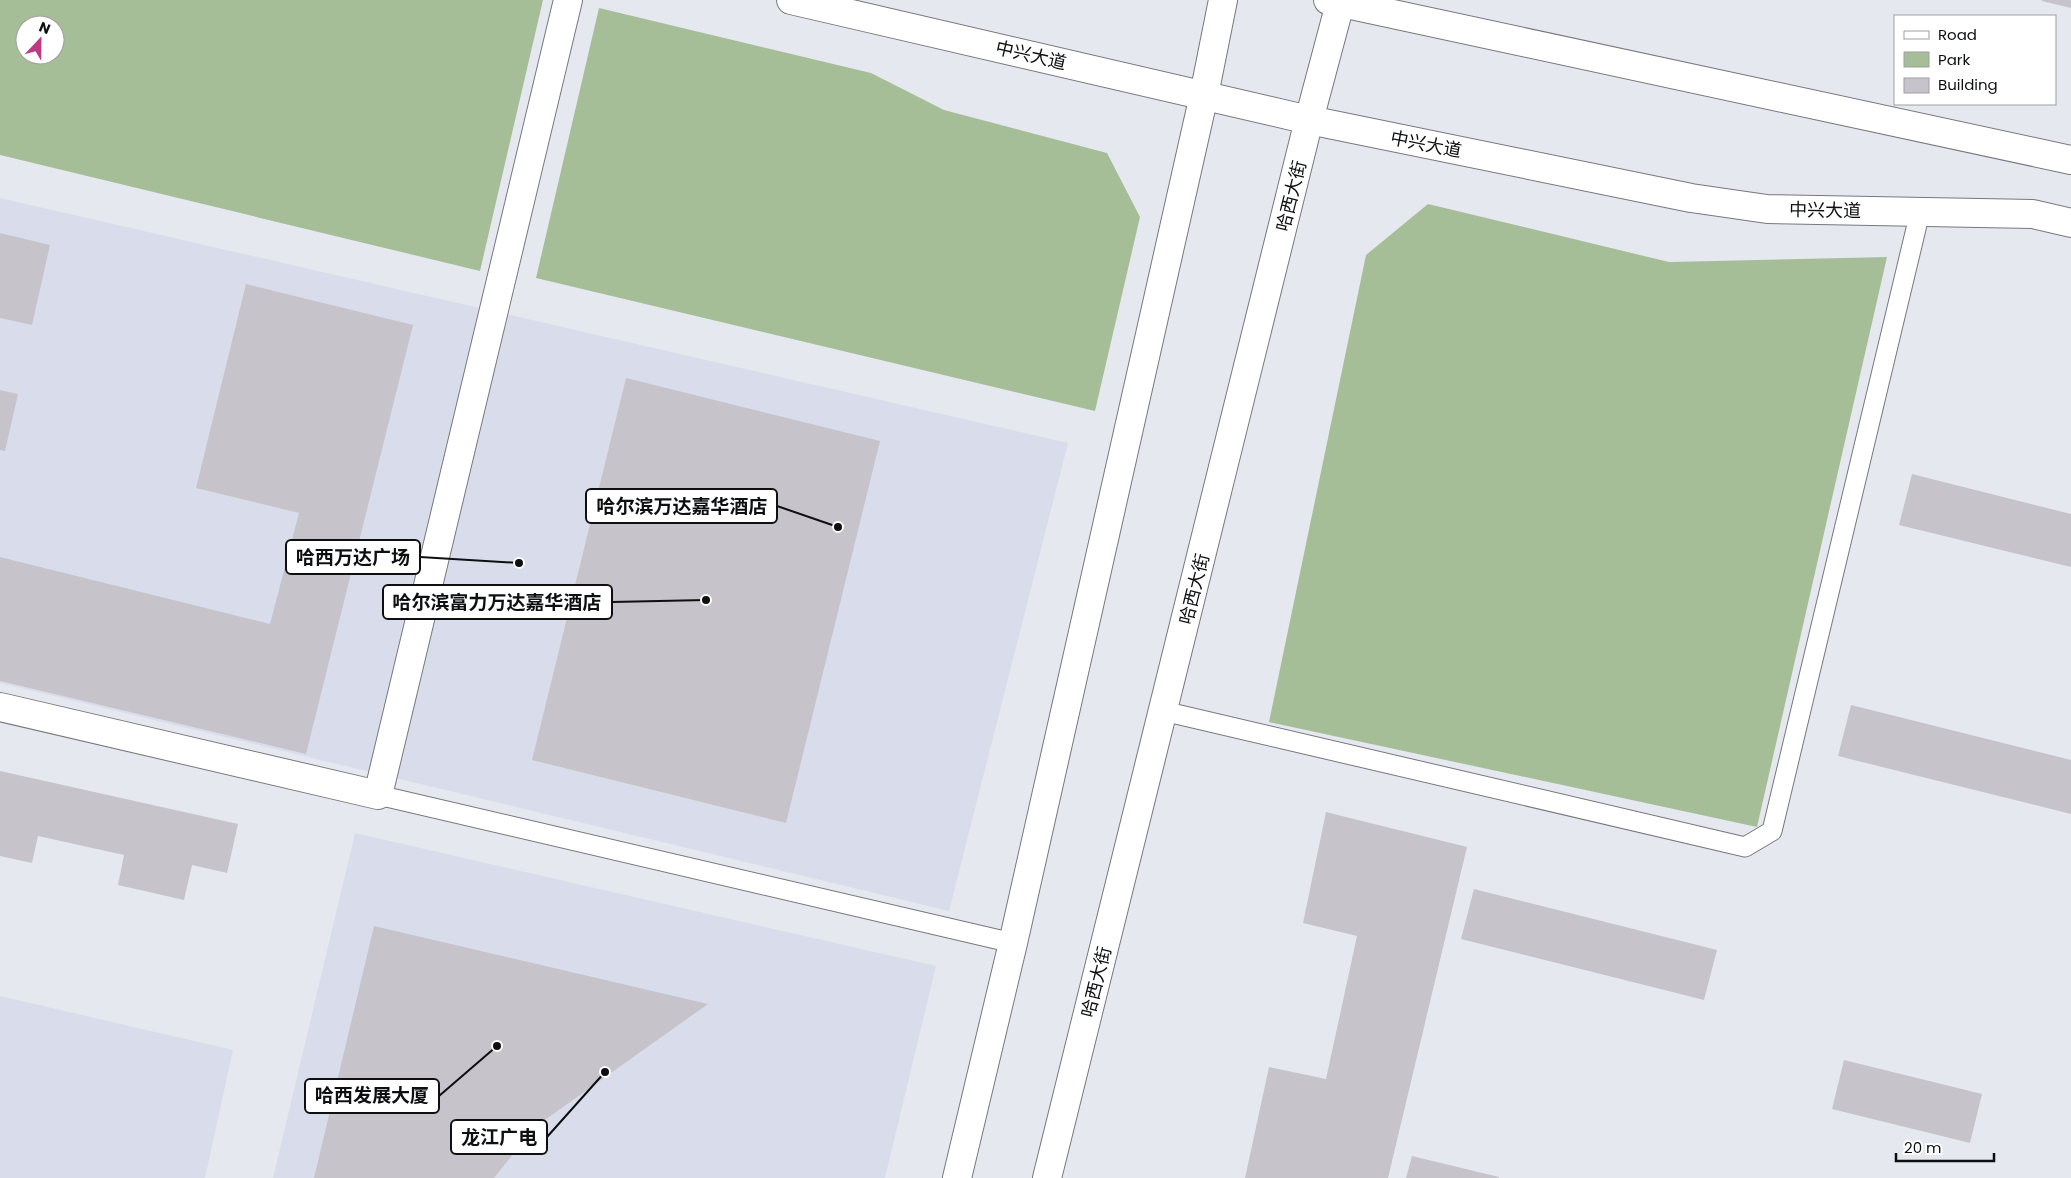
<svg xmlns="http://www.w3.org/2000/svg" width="2071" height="1178" viewBox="0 0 2071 1178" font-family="Poppins,'Noto Sans SC',sans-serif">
<rect width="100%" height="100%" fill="#e6e8ef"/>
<g fill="#d9ddeb">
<path d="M0,198L1068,443L949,911L0,683Z"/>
<path d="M355,833L936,966L885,1178H273Z"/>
<path d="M0,996L233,1050L205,1178H0Z"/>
</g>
<g fill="#a6be98" fill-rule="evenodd">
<path d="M0,0H543L480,271L0,155ZM25,25H55V55H25Z"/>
<path d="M599,8L871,73L944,110L1107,153L1140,217L1095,411L536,278Z"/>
<path d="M1428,204L1669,262L1887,257L1757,827L1269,722L1366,255Z"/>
</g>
<g fill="#c6c4ca">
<path d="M2071,0V8L2042,1V0Z"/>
<path d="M0,233L50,245L32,325L0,318Z"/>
<path d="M246,284L413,325L306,754L0,681V557L270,624L299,513L196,488Z"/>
<path d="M626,378L880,441L786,823L532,760Z"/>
<path d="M0,390L18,394L5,451L0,450Z"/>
<path d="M1912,474L2071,514V567L1899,525Z"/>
<path d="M1851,705L2071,760V814L1838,756Z"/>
<path d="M0,771L238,824L227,873L192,865L184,900L118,885L124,855L38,836L32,863L0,856Z"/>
<path d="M1326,812L1467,847L1388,1178H1245L1269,1067L1326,1079L1357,936L1303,923Z"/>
<path d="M1474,889L1717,950L1704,1000L1461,939Z"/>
<path d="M374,926L708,1004L535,1127L494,1178H314Z"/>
<path d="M1844,1060L1982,1094L1970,1143L1832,1109Z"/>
<path d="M1412,1156L1499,1177V1178H1406Z"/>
</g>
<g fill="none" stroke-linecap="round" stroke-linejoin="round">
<defs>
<g id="service">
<path d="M1163,711L1745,847L1772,831L1920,212"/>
<path d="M378,795L1013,943"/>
</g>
<path id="minor" d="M0,707L378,795L568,0"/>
<g id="primary">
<path d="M791,0L1309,120L1691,198L1767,209L2033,214L2071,223"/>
<path d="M1328,0L2071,160"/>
<path d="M957,1178L1013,943L1204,95L1223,0"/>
<path d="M1047,1178L1309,120L1341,0"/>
</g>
</defs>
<use href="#service" stroke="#76787e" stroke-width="21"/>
<use href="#minor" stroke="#76787e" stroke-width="30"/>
<use href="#primary" stroke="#76787e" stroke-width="30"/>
<use href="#service" stroke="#fff" stroke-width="19"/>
<use href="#minor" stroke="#fff" stroke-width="28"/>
<use href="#primary" stroke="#fff" stroke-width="28"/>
</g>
<g text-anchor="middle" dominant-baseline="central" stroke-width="4.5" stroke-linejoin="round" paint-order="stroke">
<g font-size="18" fill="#0e0f11" stroke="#fff">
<text transform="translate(1031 55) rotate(13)">中兴大道</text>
<text transform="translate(1426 144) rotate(11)">中兴大道</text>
<text transform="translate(1291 196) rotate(-76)">哈西大街</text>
<text transform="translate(1825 210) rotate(1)">中兴大道</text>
<text transform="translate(1194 589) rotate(-76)">哈西大街</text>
<text transform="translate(1096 982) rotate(-76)">哈西大街</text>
</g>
</g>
<path fill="none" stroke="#0e0f11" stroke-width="2" d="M838 527L777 506M519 563L420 557M706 600L612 602M497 1046L439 1096M605 1072L547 1137"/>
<g fill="#0e0f11" stroke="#fff" stroke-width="2">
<circle cx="838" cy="527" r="5"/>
<circle cx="519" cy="563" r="5"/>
<circle cx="706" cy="600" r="5"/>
<circle cx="497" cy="1046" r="5"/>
<circle cx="605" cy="1072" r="5"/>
</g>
<g fill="#fff" stroke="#0e0f11" stroke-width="2">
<rect x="586" y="489" width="191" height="34" rx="5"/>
<rect x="286" y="540" width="134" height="34" rx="5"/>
<rect x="383" y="585" width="229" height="34" rx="5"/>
<rect x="305" y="1079" width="134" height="34" rx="5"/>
<rect x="451" y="1120" width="96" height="34" rx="5"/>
</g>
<g font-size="19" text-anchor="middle" font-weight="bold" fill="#0e0f11">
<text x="682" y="513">哈尔滨万达嘉华酒店</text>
<text x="353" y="564">哈西万达广场</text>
<text x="497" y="609">哈尔滨富力万达嘉华酒店</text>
<text x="372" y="1102">哈西发展大厦</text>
<text x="499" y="1144">龙江广电</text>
</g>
<rect x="1894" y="15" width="162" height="90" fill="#ffffff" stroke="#9f9fa0"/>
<rect x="1904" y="31" width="25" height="8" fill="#ffffff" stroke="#9f9fa0"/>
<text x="1938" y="40" font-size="15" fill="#0e0f11">Road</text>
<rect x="1904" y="52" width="25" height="15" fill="#a6be98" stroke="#9f9fa0"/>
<text x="1938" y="65" font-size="15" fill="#0e0f11">Park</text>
<rect x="1904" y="78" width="25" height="15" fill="#c6c4ca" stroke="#9f9fa0"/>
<text x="1938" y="90" font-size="15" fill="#0e0f11">Building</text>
<g transform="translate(40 40) rotate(22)"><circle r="24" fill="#ffffff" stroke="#9f9fa0"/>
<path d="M0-4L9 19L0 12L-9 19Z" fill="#be3b83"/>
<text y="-8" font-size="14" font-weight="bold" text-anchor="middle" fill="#0e0f11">N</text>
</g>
<path d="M1896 1153v8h98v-8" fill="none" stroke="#0e0f11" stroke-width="2.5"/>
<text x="1904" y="1153" font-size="15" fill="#0e0f11" stroke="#ffffff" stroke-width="4" paint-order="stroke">20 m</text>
</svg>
